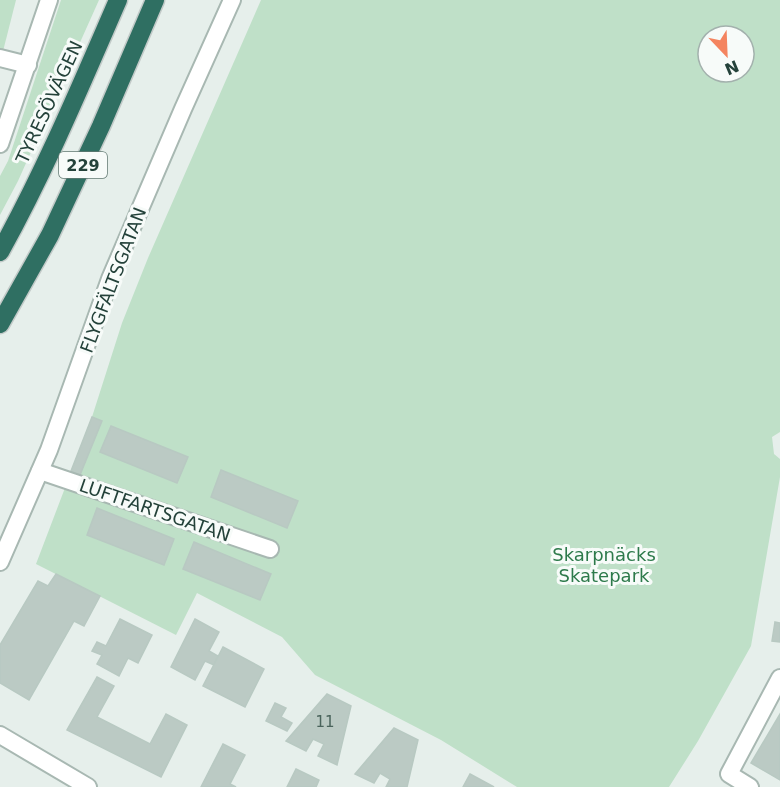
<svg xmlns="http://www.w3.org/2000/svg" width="780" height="787" viewBox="0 0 780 787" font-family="'DejaVu Sans',sans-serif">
<rect width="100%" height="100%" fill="#e6efeb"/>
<g fill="#bfe0c8" fill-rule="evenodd">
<path d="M0,0H16L0,63Z"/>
<path d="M61,0H99L18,181L0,215V176L8,161Z"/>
<path d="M261,0H780V432L772,437L774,454L780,459V477L751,646L698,741L669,787H517L441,740L315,675L282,637L197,593L176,635L36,564L92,417L122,323L148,258ZM708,36H744V72H708Z"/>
</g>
<g fill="#bbcac4" stroke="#b8c9c2" stroke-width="1.5">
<path d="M92,417L102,421L80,475L71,471Z"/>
<path d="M111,426L188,457L177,483L100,452Z"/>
<path d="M221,470L298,501L287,528L211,497Z"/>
<path d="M97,508L174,539L164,565L87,535Z"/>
<path d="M194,542L271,574L260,600L183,569Z"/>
<path d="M56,574L100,596L84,626L74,621L29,700L0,683V645L38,581L48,586Z"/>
<path d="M120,619L152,635L138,663L128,658L119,676L97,664L102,655L92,651L97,642L106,646Z"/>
<path d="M195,619L219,632L209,651L218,656L214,665L205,661L195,680L171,667Z"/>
<path d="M775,622L780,623V642L772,641Z"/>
<path d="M223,647L264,669L245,707L203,686Z"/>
<path d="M97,677L114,686L97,717L150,744L166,714L187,725L161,777L67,730Z"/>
<path d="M327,694L351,706L337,765L318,756L324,744L313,739L306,751L286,741Z"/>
<path d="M275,703L286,708L281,717L292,723L287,731L266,721Z"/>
<path d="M780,714V780L751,763Z"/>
<path d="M394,728L418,740L407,787H386L390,779L380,773L374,783L355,774Z"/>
<path d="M223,744L245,755L230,784L236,787H201Z"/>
<path d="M296,769L319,780L316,787H287Z"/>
<path d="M470,774L494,787H463Z"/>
</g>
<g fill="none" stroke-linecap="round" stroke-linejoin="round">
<defs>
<g id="minor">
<path d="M0,58L28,65"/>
<path d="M0,144L49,0"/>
<path d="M40,471L270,549"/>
<path d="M0,562L49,450L110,279L183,109L232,0"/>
<path d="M0,735L88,787"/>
<path d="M750,787L729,774L780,678"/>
</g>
<g id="highway">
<path d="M0,252C45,171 81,85 118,0"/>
<path d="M0,324L50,235L101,126L155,0"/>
</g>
</defs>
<use href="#minor" stroke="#a8b8b2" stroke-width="20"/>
<use href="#highway" stroke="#c2cac8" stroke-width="21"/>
<use href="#minor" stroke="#fff" stroke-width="16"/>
<use href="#highway" stroke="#2f6f62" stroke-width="18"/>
</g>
<g text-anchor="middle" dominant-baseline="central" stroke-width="6" stroke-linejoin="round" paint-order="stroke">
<g font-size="15" fill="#4a645c">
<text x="325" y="722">11</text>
</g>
<rect fill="#f7fbf9" stroke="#637a73" stroke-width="1.5" x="59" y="152" width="48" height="26" rx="4.5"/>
<g font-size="16" font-weight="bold" fill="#24423a">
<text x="83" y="165">229</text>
</g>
<g font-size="18" fill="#24423a" stroke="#f7fbf9">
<text transform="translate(49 102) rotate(-65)">TYRESÖVÄGEN</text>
<text transform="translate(113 280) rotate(-69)">FLYGFÄLTSGATAN</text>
<text transform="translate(155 510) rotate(19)">LUFTFARTSGATAN</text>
</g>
<g font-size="18" fill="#2d7a4b" stroke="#f7fbf9">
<text x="604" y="554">Skarpnäcks<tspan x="604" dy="21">Skatepark</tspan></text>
</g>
</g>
<g transform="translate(726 54) rotate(157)"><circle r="28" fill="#f7fbf9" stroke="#a3b1ad" stroke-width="1.5"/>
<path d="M0-4.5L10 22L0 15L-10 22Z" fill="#f4845f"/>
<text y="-9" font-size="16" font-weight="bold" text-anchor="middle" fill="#24423a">N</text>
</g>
</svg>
